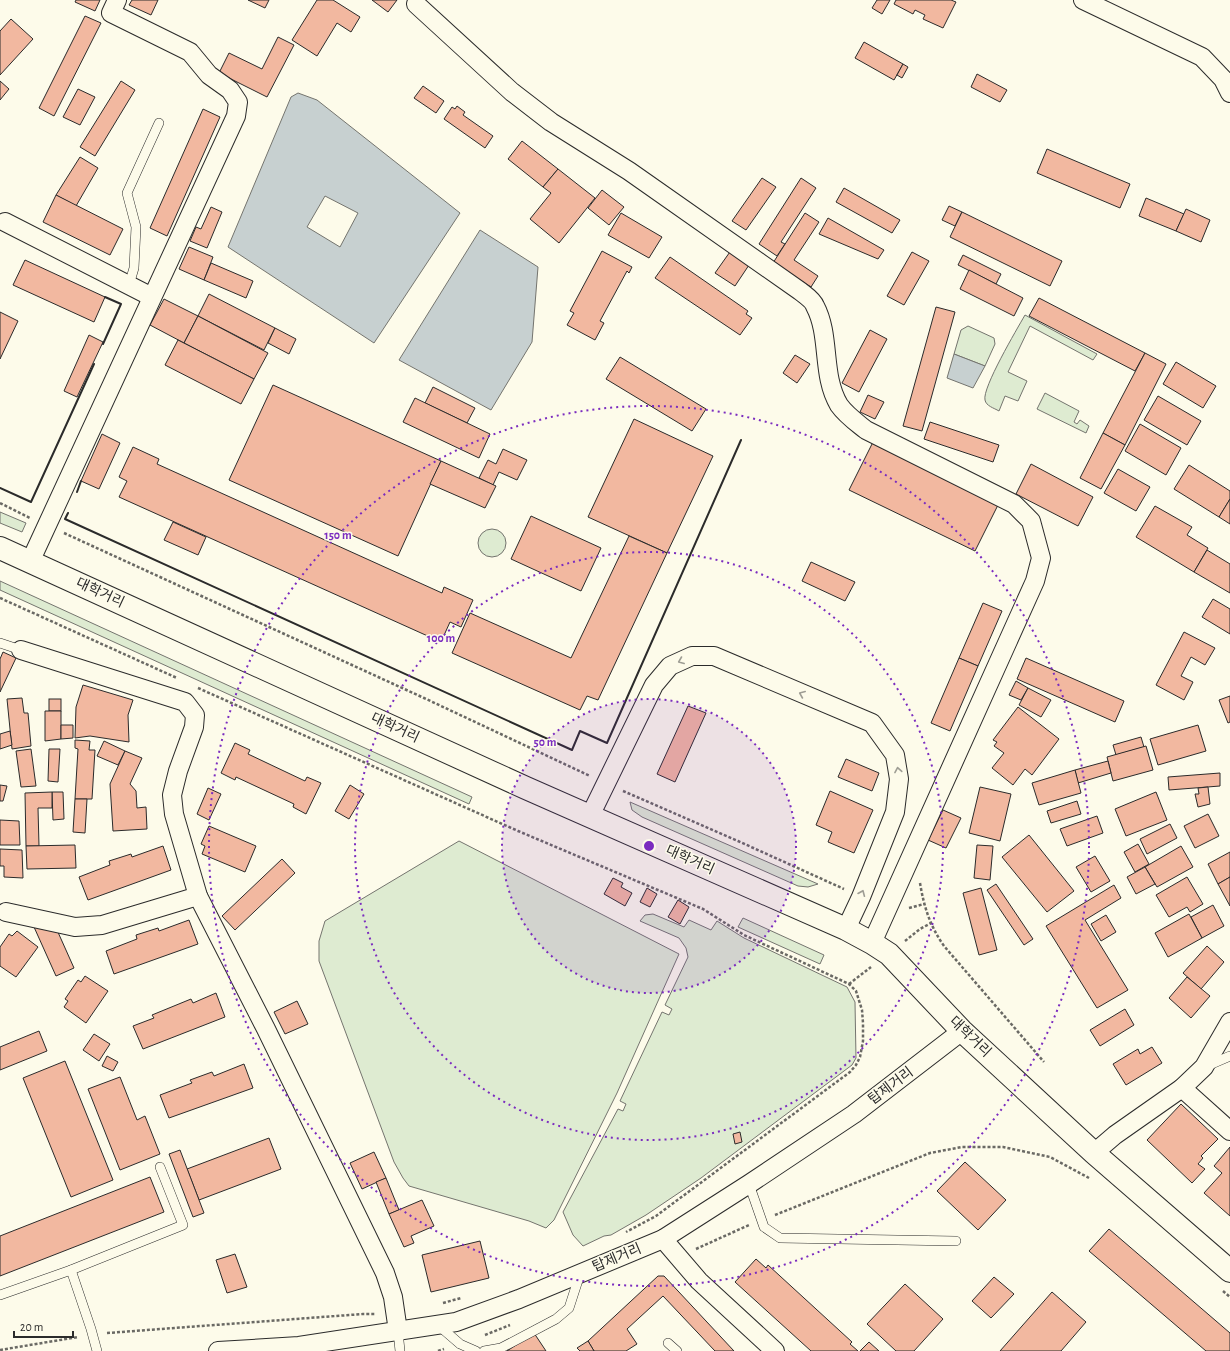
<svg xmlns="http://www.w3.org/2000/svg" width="1230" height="1351" viewBox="0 0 1230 1351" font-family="'Alegreya Sans','Noto Sans KR',sans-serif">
<rect width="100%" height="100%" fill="#fdfbea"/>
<g fill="#deebd1" stroke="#74746e">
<path d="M1025,315L1097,354L1093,360L1030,326L1008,372L1027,381L1018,401L1005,396L999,411C994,408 986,406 985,400C982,388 1017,329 1025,315Z"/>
<path d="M968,326L994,338L995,344L985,366L954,354L961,330Z"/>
<path d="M1045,393L1079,411L1074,422L1077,424L1080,420L1089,426L1086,433L1037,409Z"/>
<path d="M0,512L26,523L22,532L0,523Z"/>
<circle cx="492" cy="543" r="14"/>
<path d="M0,581L472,797L469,804L0,590Z"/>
<path d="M630,802L818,884L808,887L798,886L642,817L632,810Z"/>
<path d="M459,841L679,954L617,1093L554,1220L546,1228L529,1221L409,1186L403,1178L394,1162L319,961V941L325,921Z"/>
<path d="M653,914L684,927L689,920L711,930L717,921L744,938L847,987L855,1002L856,1058L852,1065L701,1178L646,1215L611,1235L604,1236L583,1246L573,1235L563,1212L618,1109L623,1111L626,1104L620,1101L662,1012L669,1015L672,1009L665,1005L688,957L686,948L679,938L640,921L645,915Z"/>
<path d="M743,918L824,955L820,964L738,927Z"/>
</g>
<g fill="#c7d0d0" stroke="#74746e" fill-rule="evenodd">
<path d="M298,93L317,100L460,213L374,343L228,247L291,97ZM325,196L358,213L340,247L307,227Z"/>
<path d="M480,230L538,267L532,342L491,410L399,360Z"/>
<path d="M954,354L985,366L973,388L947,378Z"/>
</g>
<g fill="#f2b8a0" stroke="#2b2b2b">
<path d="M76,0H100L95,11L75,2Z"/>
<path d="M132,0H158L151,15L129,5Z"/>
<path d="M248,0H269L265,8Z"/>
<path d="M317,0H333L360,17L351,32L337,23L317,56L292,40Z"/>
<path d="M372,0H397L388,12Z"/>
<path d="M877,0H890L882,14L872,8Z"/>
<path d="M896,0H951L956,2L943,28L923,19L925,15L915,10L913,14L894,4Z"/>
<path d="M85,16L101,23L54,116L39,108Z"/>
<path d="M11,19L33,39L0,75V31Z"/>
<path d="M278,37L294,45L267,97L219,73L229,53L262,69Z"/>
<path d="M864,42L903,64L894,80L855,58Z"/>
<path d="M903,64L908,67L902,78L897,75Z"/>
<path d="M977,74L1007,90L1000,102L971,87Z"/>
<path d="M0,81L9,89L0,100Z"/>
<path d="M121,81L135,90L95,156L80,147Z"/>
<path d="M423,86L444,101L436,113L414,98Z"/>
<path d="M78,89L95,97L80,125L63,117Z"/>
<path d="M457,106L465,112L463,115L493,136L485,148L444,119L452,107L455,109Z"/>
<path d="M203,109L220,117L167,236L150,228Z"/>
<path d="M522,141L558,169L543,187L508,159Z"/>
<path d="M1047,149L1130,184L1120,208L1037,173Z"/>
<path d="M80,157L98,168L76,206L56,195Z"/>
<path d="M558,169L595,198L559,243L530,219L551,193L543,187Z"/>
<path d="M762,178L776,187L746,230L732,221Z"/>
<path d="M801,178L816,188L781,242L785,244L777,256L759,244Z"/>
<path d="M844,188L900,220L892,233L836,202Z"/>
<path d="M602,190L624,207L609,225L588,208Z"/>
<path d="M56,195L123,229L110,255L43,222Z"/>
<path d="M1146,198L1184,214L1176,231L1139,216Z"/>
<path d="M949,206L962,212L955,226L942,220Z"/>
<path d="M211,207L222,212L207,248L190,241L196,227L201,229Z"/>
<path d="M1186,209L1210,220L1201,242L1176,231Z"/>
<path d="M962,212L1062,261L1050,286L950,237Z"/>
<path d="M621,213L662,237L649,258L608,235Z"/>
<path d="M805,213L819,222L794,260L818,276L811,287L773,263Z"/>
<path d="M828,218L884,250L878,259L819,234Z"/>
<path d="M189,247L213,257L204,280L179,269Z"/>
<path d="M732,249L751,262L735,286L715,273Z"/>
<path d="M602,251L632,267L629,273L627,271L600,321L604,323L595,340L567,325L574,313L570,311Z"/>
<path d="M912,252L929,261L904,305L887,296Z"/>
<path d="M963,255L1001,274L996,284L958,265Z"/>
<path d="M670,257L748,311L746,314L752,318L740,335L655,278Z"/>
<path d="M25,260L105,297L94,322L13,285Z"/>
<path d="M211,263L253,281L246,298L204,280Z"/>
<path d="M969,270L1023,298L1014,316L960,289Z"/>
<path d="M209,294L275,328L264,350L198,316Z"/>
<path d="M1039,298L1145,353L1135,371L1029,316Z"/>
<path d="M164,299L198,316L184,343L150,325Z"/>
<path d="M936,307L955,312L922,431L903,426Z"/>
<path d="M0,312L18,321L0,359Z"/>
<path d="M198,316L268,353L254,379L184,343Z"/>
<path d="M275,328L296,339L289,354L268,343Z"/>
<path d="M870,330L887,339L859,392L842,383Z"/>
<path d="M89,335L103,342L77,397L64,391Z"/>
<path d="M178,340L254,379L241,404L165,365Z"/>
<path d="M1145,353L1166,364L1125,445L1103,433Z"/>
<path d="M795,355L810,364L797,383L783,373Z"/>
<path d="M620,357L706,409L692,431L606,379Z"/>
<path d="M1176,362L1216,386L1203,408L1163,384Z"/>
<path d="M273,385L441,461L398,556L229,480Z"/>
<path d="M433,387L475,408L467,423L425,403Z"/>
<path d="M868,395L884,402L875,419L860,412Z"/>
<path d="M1158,396L1201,421L1187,445L1144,420Z"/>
<path d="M415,398L490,434L479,458L403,422Z"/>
<path d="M634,419L713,456L667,553L588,517Z"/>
<path d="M930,422L999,445L993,462L924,439Z"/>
<path d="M1140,424L1181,448L1166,475L1125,451Z"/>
<path d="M1103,433L1125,445L1101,489L1080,478Z"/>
<path d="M102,434L120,443L99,489L81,481Z"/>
<path d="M874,440L1000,501L975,551L849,490Z"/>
<path d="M133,447L159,459L157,464L442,593L444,587L473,600L461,627L450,622L441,642L119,497L127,481L119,477Z"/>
<path d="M503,449L527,460L517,480L499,472L493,485L479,478L488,460L496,464Z"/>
<path d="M441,461L496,486L485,508L430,484Z"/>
<path d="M1031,464L1093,497L1078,526L1016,494Z"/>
<path d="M1189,465L1230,491V499L1219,517L1174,489Z"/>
<path d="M1118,469L1150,487L1136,511L1104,493Z"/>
<path d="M1230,499V524L1219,517Z"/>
<path d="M1155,506L1192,527L1187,535L1208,548L1194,572L1136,537Z"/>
<path d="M531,516L601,548L581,591L511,559Z"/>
<path d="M173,522L206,537L198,555L164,540Z"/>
<path d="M629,536L667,553L598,700L587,696L580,710L452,653L470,613L571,658Z"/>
<path d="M1207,550L1230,564V593L1194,572Z"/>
<path d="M811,562L855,582L845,601L802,581Z"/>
<path d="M1213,599L1230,609V634L1202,617Z"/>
<path d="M983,603L1002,611L978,666L959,658Z"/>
<path d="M1184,632L1215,648L1205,665L1191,657L1181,676L1193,682L1184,700L1156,685Z"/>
<path d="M3,652L16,658L0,692V659Z"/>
<path d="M959,658L978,666L950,731L931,723Z"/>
<path d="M1026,658L1124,701L1115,722L1017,679Z"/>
<path d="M1016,681L1028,688L1021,700L1009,695Z"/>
<path d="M83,685L133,700L128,715L129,742L90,736L75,738L76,707Z"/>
<path d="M1028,688L1051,700L1041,717L1019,705Z"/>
<path d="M1230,696V722L1228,723L1219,700Z"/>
<path d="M22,698L24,713H28L31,746L12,749L7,699Z"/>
<rect x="49" y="699" width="12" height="12"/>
<path d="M688,706L706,713L675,782L657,774Z"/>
<path d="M1018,707L1059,739L1032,775L1025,769L1013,785L992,768L1004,753L994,746L997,742L993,740Z"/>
<path d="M45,711H61V739L45,741Z"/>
<path d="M61,725H73V738L61,739Z"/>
<path d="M1198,725L1206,751L1158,765L1150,739Z"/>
<path d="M10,731L12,745L0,749V734Z"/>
<path d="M1141,737L1144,747L1116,755L1113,745Z"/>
<path d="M75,740L90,741L89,750H95L92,799H75L78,749L75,748Z"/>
<path d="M104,741L125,751L118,765L97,756Z"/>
<path d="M235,743L250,750L248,754L305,781L307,777L321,783L306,814L293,807L294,804L236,777L235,780L221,773Z"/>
<path d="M1146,746L1153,770L1113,781L1107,757Z"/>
<path d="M31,749L36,786L21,787L16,751Z"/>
<path d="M49,749H60L58,782L48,781Z"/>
<path d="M125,751L142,758L130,784L136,791L137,808L146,807L147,829L113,831L110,784Z"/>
<path d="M846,759L879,773L872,791L838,777Z"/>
<path d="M1108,761L1111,773L1078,783L1075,770Z"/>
<path d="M1075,770L1081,793L1039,805L1032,783Z"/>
<path d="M1220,773V786L1169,790L1168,777Z"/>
<path d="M0,785L7,786L3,801H0Z"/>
<path d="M350,785L364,794L349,819L335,811Z"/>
<path d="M980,787L1011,794L1000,841L969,833Z"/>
<path d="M1208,787L1210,804L1198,807L1195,794H1199L1198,788Z"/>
<path d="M208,788L221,794L209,820L197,814Z"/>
<path d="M830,791L873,810L854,853L828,842L832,832L816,825Z"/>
<path d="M52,792H63L64,819L53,820Z"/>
<path d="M52,792V808H38L39,846H26L25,793Z"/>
<path d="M1156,792L1167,820L1126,836L1115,809Z"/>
<path d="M75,799H87L85,833L73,832Z"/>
<path d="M1077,801L1081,814L1051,823L1047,811Z"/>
<path d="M943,810L961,818L946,848L928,840Z"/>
<path d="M1208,814L1219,836L1195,848L1184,826Z"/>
<path d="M1097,816L1103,833L1067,846L1060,829Z"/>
<path d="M0,820L19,821L20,845H0Z"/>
<path d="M1170,824L1177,838L1147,854L1140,839Z"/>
<path d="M209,826L256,846L245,872L202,854L205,846L201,844Z"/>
<path d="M1029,835L1074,891L1047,912L1002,857Z"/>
<path d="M1138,844L1149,864L1135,872L1124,852Z"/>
<path d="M75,845L76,868L27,869L26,846Z"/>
<path d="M977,845L993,846L990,880L974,878Z"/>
<path d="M163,846L171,870L88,900L79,877L110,865L109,861L131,854L132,857Z"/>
<path d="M1181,846L1193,867L1157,887L1145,867Z"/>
<path d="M0,849L22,850L23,878L4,877V866H0Z"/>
<path d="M1230,852V877L1218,884L1208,864Z"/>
<path d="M1095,856L1110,881L1091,892L1076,867Z"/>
<path d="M282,859L295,873L235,930L222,916Z"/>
<path d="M1145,867L1155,884L1136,894L1127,877Z"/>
<path d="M1187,877L1203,904L1190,912L1187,907L1169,917L1156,895Z"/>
<path d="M1230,877V906L1218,884Z"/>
<path d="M613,878L623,883L621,887L632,893L625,906L604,894Z"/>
<path d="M996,884L1033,939L1024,945L987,890Z"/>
<path d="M1114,885L1121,898L1085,920L1128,990L1097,1008L1046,926Z"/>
<path d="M647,888L657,894L650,907L640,902Z"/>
<path d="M981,888L997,950L979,955L963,893Z"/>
<path d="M678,900L689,907L680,924L668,917Z"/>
<path d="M1213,905L1224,926L1202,938L1191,917Z"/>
<path d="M1189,914L1202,938L1168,957L1155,933Z"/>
<path d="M1106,915L1116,932L1101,941L1091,924Z"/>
<path d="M189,920L198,944L114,974L106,951L137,939L136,935L158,928L159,931Z"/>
<path d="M34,927L57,930L74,968L56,976Z"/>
<path d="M17,931L38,947L16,977L0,966V947L9,934L12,936Z"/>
<path d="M1207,946L1224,962L1201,989L1183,973Z"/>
<path d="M85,976L108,991L86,1023L64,1007L68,1001L65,999L78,980L81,982Z"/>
<path d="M1187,977L1210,996L1191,1018L1169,998Z"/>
<path d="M216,993L225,1017L143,1049L133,1026L154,1018L152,1015L191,999L193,1003Z"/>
<path d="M297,1001L308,1024L285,1034L274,1012Z"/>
<path d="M1125,1009L1134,1025L1100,1046L1090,1030Z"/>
<path d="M39,1031L47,1051L0,1070V1047Z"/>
<path d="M94,1034L110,1044L99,1061L83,1050Z"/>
<path d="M1152,1047L1162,1063L1126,1085L1113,1064L1138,1049L1140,1054Z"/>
<path d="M107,1056L118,1062L113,1071L102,1066Z"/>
<path d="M65,1061L113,1180L71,1197L23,1078Z"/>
<path d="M244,1064L253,1088L169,1118L160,1095L192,1083L190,1080L212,1072L214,1076Z"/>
<path d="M120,1077L137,1120L145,1116L160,1154L120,1170L88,1089Z"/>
<path d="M1181,1104L1218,1139L1201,1156L1203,1158L1198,1164L1205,1169L1192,1183L1147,1140Z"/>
<path d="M740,1132L742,1142L735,1144L733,1134Z"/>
<path d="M269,1138L281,1169L199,1200L187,1169Z"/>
<path d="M1230,1147V1216L1204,1193L1222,1173L1214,1166Z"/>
<path d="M180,1150L204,1213L193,1217L169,1154Z"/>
<path d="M374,1152L386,1178L362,1189L350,1163Z"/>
<path d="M965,1162L1006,1200L978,1230L937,1191Z"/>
<path d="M150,1177L164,1212L0,1276V1236Z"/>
<path d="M386,1178L399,1210L389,1214L376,1182Z"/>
<path d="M422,1200L434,1226L411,1236L414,1243L404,1247L389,1214Z"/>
<path d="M1109,1229L1230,1333V1351H1206L1089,1251Z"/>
<path d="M480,1241L489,1278L431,1292L422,1255Z"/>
<path d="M235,1254L247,1287L227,1293L216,1260Z"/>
<path d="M756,1259L766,1268L768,1265L852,1342L850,1344L858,1351H811L735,1282Z"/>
<path d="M658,1276H664L734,1351H715L663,1296L627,1329L637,1344L626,1351H594L588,1341Z"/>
<path d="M994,1277L1014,1294L991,1318L972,1301Z"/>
<path d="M905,1284L943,1319L914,1351H896L867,1324Z"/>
<path d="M1052,1292L1086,1322L1061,1351H1000Z"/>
<path d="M534,1333L546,1351H507Z"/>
<path d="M588,1341L594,1351H580L577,1348Z"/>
<path d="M869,1342L879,1351H860Z"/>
</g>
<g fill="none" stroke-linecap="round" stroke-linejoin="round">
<defs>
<g id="service">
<path d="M129,285L134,268L136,227L127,193L159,123"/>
<path d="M0,643L21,650"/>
<path d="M1207,1066L1230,1056"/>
<path d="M749,1184L764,1227L780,1238L956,1241"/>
<path d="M71,1270L91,1329L97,1351"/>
<path d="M0,1295L71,1270L183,1225L160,1167"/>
<path d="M438,1325L460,1344L476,1351"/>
<path d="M398,1331L400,1351"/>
<path d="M668,1343L677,1351"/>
<path d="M484,1351L501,1348L556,1319L569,1308L580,1274"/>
</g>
<g id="minor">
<path d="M1083,0L1202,57L1223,79L1230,93"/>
<path d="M416,4L512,92L551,122L629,171L800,291C805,295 813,300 815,306C831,336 821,375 839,405C846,415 856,422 866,430L1014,504L1031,521L1041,558L1035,581L872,943"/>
<path d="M5,222L152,297"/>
<path d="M30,562L236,116L238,102L230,90L209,75L190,52L111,13L117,0"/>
<path d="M21,650L185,702L195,715L194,727L178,771L172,795L174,814L198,896L266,1029L385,1273L393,1297L398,1331"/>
<path d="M590,816L654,685L670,666L692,656H714L872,723L895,755L899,779L895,812L861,897L846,929"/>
<path d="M6,912L75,927L102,925L198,896"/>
<path d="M1182,1088L1230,1131"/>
<path d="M1094,1153L1115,1135L1182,1088L1204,1067L1230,1022"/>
<path d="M663,1239L699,1281L775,1351"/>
<path d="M218,1351L299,1346L456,1322L519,1299L663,1239L749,1184L854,1114L962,1031"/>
</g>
<path id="primary" d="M0,548L526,788L846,929L872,943L889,954L962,1031L1094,1153L1230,1271"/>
</defs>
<use href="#service" stroke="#2b2b2b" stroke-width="10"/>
<use href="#minor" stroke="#2b2b2b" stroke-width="20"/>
<use href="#primary" stroke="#2b2b2b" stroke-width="24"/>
<g stroke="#6a6964" stroke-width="2.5" stroke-dasharray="3 2" stroke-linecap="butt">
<path d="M0,503L30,518"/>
<path d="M64,533L424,698L590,776"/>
<path d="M0,598L177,678"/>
<path d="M198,688L518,831L703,909L744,935L849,984L856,991L862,1010L863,1023V1041L860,1057L856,1065L850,1072L656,1216L626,1232"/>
<path d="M623,791L738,841L844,889"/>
<path d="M920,883C924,907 930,926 944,946L1044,1062"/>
<path d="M909,908L924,904"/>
<path d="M905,941L920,929L931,923"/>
<path d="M849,984L871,967"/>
<path d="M775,1215L930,1153L962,1147H1003L1050,1157L1089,1178"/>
<path d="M696,1249L749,1225"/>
<path d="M1223,1291L1230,1297"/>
<path d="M443,1303L461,1298"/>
<path d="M107,1333L363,1314H375"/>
<path d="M485,1335L510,1325"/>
<path d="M0,1350L78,1337"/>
<path d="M438,1351L444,1349"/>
</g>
<use href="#service" stroke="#fdfbea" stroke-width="9"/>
<use href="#minor" stroke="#fdfbea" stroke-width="18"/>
<use href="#primary" stroke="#fdfbea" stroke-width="22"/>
<g stroke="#2b2b2b" stroke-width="2">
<path d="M103,344L121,304L105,297"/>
<path d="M0,488L31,502L94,364"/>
<path d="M77,492L81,481"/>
<path d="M68,513L65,519L572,750L580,731L607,743L741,440"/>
</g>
</g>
<defs><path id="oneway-chevron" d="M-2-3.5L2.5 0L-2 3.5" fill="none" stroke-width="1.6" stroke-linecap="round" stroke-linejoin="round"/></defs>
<g stroke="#9e9d94">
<use href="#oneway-chevron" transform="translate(681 661) rotate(158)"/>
<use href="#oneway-chevron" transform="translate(802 694) rotate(-157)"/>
<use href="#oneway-chevron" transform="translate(898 770) rotate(-100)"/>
<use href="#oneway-chevron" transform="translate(862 893) rotate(-67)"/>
</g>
<circle cx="649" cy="846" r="147" fill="#7b2cbf" fill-opacity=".12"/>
<g fill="none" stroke="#7b2cbf" stroke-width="2" stroke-dasharray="2 4">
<circle cx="649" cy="846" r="147"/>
<circle cx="649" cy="846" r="294"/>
<circle cx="649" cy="846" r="440"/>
</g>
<g text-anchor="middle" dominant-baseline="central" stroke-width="3" stroke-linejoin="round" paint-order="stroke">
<g font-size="14" fill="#2b2b2b" stroke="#fdfbea">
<text transform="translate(100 593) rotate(25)">대학거리</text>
<text transform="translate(395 728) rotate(25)">대학거리</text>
<text transform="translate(690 860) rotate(24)">대학거리</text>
<text transform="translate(970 1037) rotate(44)">대학거리</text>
<text transform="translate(891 1086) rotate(-37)">탑제거리</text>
<text transform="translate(617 1258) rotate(-23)">탑제거리</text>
</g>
</g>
<circle cx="649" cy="846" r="6" fill="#7b2cbf" stroke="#fdfbea" stroke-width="2"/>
<g font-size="12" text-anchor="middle" font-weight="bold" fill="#7b2cbf" stroke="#fdfbea" stroke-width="3" stroke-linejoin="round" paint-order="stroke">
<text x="338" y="539">150 m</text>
<text x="441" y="642">100 m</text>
<text x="545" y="746">50 m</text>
</g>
<path d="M14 1331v6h59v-6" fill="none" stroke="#2b2b2b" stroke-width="2"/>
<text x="20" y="1331" font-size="12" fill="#2b2b2b" stroke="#fdfbea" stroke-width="3" paint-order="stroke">20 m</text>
</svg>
